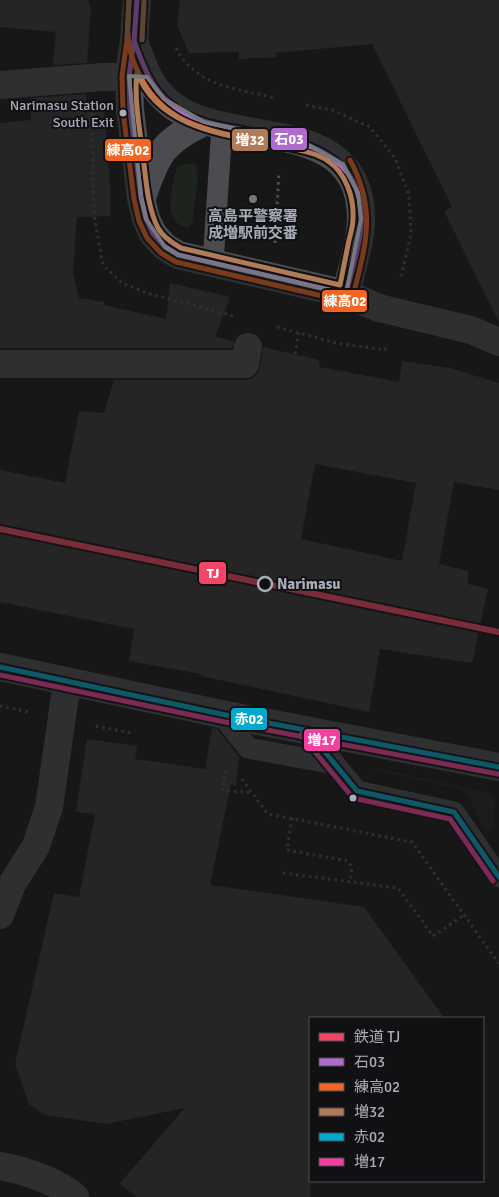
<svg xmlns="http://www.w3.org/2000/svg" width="499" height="1197" viewBox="0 0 499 1197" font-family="Signika,'Noto Sans JP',sans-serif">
<rect width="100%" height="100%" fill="#171717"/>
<g fill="#1d241e">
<path d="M192,163L197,167L198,178L192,224L187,228C161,221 172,186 177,168L184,164Z"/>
<path d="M375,768L490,793L495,803L493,828L489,832L483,829L469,796L460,789L375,770Z"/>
</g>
<g fill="#353536" fill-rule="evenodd">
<path d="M0,0H89V6H91L87,63L53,65L56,32L0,27Z"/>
<path d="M180,0H499V322L444,211L452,207L372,44L275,53L276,57L239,59V52L189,53L177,25Z"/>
<path d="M86,94V108L104,107L110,186V216L77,217L73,273L79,298L104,302V305L166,319L170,283L230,297L215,337L234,341L232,348H0V123L31,120V98Z"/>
<path d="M263,347L319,360L320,367L399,382L402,361L450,368L499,383V490L454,482L439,564L468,571V584L488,589L472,663L380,649L369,712L201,676V674L129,661L134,629L0,602V470L65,483L79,411L104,413L114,380H245L252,378L258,373L260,367ZM315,464L416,483L402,561L301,539Z"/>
<path d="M212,728L217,729L239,757L236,786L231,784L210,885L364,907L444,1018H310V1197H136L120,1183L185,1108L106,1124L45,1115L29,1104L15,1064L54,893L79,897L95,814L76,812L87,739L137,746L135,759L205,769Z"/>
</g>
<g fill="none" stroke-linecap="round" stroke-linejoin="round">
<g stroke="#4d4e52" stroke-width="3" stroke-dasharray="2.5 4" stroke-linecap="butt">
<path d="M176,48C196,87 236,88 275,98"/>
<path d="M306,105L332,110L370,127L395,158L409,195L411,234L401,277"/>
<path d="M92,113L94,215L103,265L122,283L147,293L234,316"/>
<path d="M275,243L279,172"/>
<path d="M277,327L336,343L385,350L386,344"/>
<path d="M295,354L299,333"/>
<path d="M0,706L29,712"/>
<path d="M96,726L132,733"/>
<path d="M226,770L222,790L252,793"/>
<path d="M242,779L268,814L412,842L499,964"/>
<path d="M292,818L287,850L348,861L352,867L350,883"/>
<path d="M283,873L398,888L433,936L464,915"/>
</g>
<g stroke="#4b4c50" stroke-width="21">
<path d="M213,263L222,126"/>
<path d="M221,714L248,748L335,764"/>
<path d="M307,730L357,791L454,812L499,877"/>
</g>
<g stroke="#4b4c50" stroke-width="28">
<path d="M134,41C142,62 148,83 164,98C182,117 209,123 233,128C291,140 361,141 361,219C361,241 351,271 346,294L178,255L165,247L153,234L146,219L141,198L130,110L129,76Z"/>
<path d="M0,85L103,77H147"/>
<path d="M143,195C157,153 164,141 204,122"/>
<path d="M346,294L379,308L471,330L499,342"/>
<path d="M0,364H245L248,347"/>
<path d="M0,915L12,884L36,846L49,807L67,682"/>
<path d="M0,1166C26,1171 55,1180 75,1197"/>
</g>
<g stroke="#4b4c50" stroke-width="28">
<path d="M134,41L137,0"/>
<path d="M0,667L221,714L499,767"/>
</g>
<path stroke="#4d4e52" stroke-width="3" stroke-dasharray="2.5 4" stroke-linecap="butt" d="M213,702L231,737"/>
<defs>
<g id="bus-1">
<path d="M134,41C143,64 150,87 170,103C189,120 216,125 240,129C299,140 367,150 361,227C359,250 351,272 346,294L178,255L165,247L153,234L146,219L141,198L130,110L129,76Z"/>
<path d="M134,41L137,0"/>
</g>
<g id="bus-2">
<path d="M129,0L127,40L122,76L123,111L134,199L139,221L147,238L161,253L176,262L344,301H349L353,296C366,244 377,210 350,160"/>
<path d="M128,32C127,47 133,62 140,76C163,123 208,131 255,140"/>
</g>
<g id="bus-3">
<path d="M127,40L129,0"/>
<path d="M142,40L144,1"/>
<path d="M137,72C158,130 230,135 281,146C297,150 315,152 328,161C346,173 354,198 353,218C353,225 351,233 349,240C346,255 343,270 340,285L181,248C172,243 163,237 158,228C146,204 146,174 142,149C139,124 134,97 137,72Z"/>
</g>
<g id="bus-4">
<path d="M0,667L221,714L499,767"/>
<path d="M307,730L357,791L454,812L499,877"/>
</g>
<g id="bus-5">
<path d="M0,675L220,721L498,774"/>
<path d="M301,735L353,798L450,819L493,881"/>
</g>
</defs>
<use href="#bus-1" stroke="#111113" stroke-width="9"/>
<use href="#bus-2" stroke="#111113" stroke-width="9"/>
<use href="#bus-3" stroke="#111113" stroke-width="9"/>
<use href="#bus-4" stroke="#111113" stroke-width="9"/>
<use href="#bus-5" stroke="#111113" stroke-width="9"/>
<use href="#bus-1" stroke="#b06ccc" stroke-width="5"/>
<use href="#bus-2" stroke="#f26522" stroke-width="5"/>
<use href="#bus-3" stroke="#b07c57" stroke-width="5"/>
<use href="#bus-4" stroke="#00a9ce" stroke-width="5"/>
<use href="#bus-5" stroke="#f240a1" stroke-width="5"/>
<defs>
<path id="rail-1" d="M0,529L499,632"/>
</defs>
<use href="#rail-1" stroke="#111113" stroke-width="10"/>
<use href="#rail-1" stroke="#f34667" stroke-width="6"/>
</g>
<path d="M0 0H499V1197H0ZM129,76L147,77L164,99L204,122L307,144L343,164L358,193L361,219L346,294L178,255L165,247L146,219L141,198Z" fill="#171717" fill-opacity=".55" fill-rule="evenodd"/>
<path fill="none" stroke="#757880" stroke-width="4" stroke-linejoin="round" d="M129,76L147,77L164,99L204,122L307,144L343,164L358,193L361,219L346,294L178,255L165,247L146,219L141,198Z"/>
<g fill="#a8adb8" stroke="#111113" stroke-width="2">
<circle cx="123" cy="113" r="4.5"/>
<circle cx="353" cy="798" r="4.5"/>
</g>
<circle fill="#757880" stroke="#111113" stroke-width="2" cx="253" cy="199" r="5"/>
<circle fill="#111113" stroke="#a8adb8" stroke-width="2.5" cx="265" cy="584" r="7"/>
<g text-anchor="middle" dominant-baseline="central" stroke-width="4" stroke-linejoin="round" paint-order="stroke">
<g font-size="14" fill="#a8adb8" stroke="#111113" text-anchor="end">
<text x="114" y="105">Narimasu Station<tspan x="114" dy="17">South Exit</tspan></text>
</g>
<g font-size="15" font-weight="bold" fill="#a8adb8" stroke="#111113">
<text x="253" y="216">高島平警察署<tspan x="253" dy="17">成増駅前交番</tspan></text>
</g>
<g font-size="15" font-weight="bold" fill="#a8adb8" stroke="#111113" text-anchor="start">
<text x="277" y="584">Narimasu</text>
</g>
</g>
<g stroke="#111113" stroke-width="2">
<rect x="270" y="127" width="38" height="24" rx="5" fill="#b06ccc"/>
<rect x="231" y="128" width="38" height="24" rx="5" fill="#b07c57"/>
<rect x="104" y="138" width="48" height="24" rx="5" fill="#f26522"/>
<rect x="321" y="289" width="47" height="24" rx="5" fill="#f26522"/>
<rect x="198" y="561" width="29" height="24" rx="5" fill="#f34667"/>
<rect x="230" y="707" width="38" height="24" rx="5" fill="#00a9ce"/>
<rect x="303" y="728" width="38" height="24" rx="5" fill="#f240a1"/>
</g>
<g font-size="14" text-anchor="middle" font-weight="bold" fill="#fff">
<text x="289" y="144">石03</text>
<text x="250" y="145">増32</text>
<text x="128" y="155">練高02</text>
<text x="345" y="306">練高02</text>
<text x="213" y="578">TJ</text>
<text x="249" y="724">赤02</text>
<text x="322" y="745">増17</text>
</g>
<rect x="309" y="1017" width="175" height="165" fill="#111113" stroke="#4d4f55"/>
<rect x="319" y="1033" width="25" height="8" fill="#f34667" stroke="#4d4f55"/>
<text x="354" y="1042" font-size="15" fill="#a8adb8">鉄道 TJ</text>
<rect x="319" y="1058" width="25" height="8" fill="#b06ccc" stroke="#4d4f55"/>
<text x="354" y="1067" font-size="15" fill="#a8adb8">石03</text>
<rect x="319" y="1083" width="25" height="8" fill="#f26522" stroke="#4d4f55"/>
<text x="354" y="1092" font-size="15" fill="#a8adb8">練高02</text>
<rect x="319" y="1108" width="25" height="8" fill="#b07c57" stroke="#4d4f55"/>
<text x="354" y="1117" font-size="15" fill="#a8adb8">増32</text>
<rect x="319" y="1133" width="25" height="8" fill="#00a9ce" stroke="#4d4f55"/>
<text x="354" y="1142" font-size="15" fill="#a8adb8">赤02</text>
<rect x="319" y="1158" width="25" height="8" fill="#f240a1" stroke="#4d4f55"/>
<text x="354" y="1167" font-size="15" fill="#a8adb8">増17</text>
</svg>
